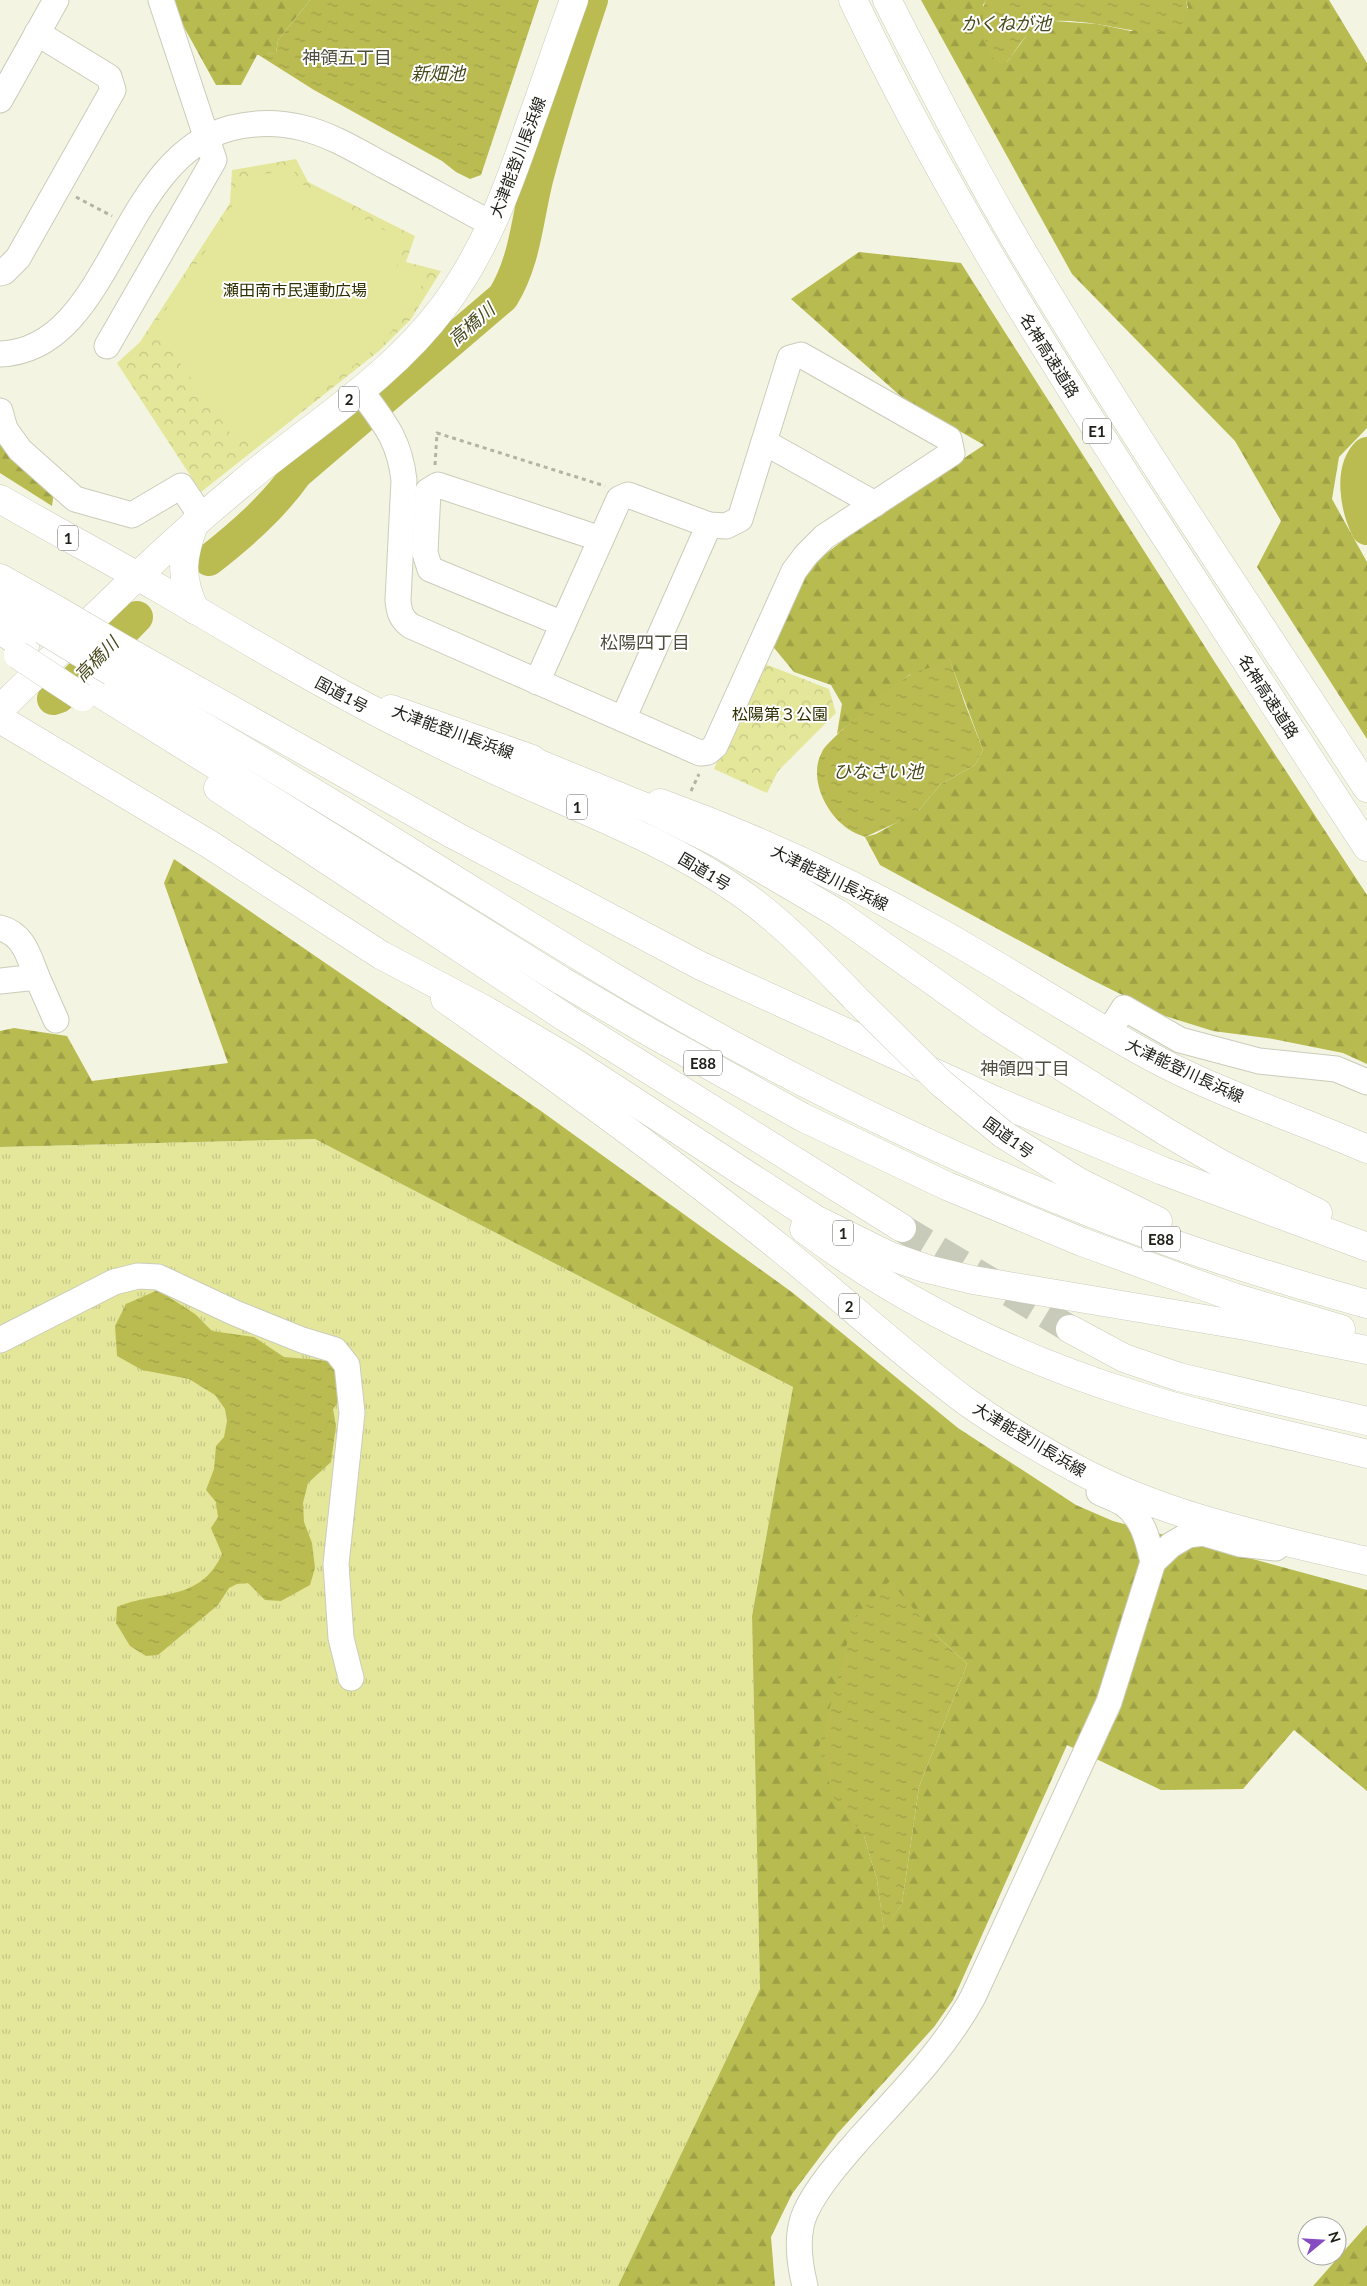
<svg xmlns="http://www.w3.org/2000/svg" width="1367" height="2286" viewBox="0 0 1367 2286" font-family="Lato,'Noto Sans JP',sans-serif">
<defs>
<pattern id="grass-tufts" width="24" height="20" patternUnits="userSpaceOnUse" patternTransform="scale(1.25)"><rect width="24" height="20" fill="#e4e79a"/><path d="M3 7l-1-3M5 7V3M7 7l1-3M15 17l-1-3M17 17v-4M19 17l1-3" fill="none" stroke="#c3c684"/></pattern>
<pattern id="forest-firs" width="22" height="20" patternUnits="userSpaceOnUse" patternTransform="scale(1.25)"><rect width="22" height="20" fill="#b8bb50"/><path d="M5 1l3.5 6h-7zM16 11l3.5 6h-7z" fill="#9ea045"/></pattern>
<pattern id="park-crowns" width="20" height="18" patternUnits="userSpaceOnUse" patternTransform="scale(1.25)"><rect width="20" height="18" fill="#e4e79a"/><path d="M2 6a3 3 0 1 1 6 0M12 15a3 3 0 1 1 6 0" fill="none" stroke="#c3c684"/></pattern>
<pattern id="water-ripples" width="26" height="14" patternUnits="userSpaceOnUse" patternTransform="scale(1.25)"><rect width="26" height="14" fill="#babc52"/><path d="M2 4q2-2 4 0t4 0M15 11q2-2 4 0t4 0" fill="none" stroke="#a0a147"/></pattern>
</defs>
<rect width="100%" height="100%" fill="#f3f5e2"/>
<path fill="url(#grass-tufts)" d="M315,1139L793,1387L752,1616L760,1989L618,2286H0V1147Z"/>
<g fill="url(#forest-firs)" fill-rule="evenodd">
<path d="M169,0H310L278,40L276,53L257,55L241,85H216Z"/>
<path d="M921,0H986L983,5L1007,62L1030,31L1054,21L1097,24L1131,31L1188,8L1186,0H1329L1367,63V428L1339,457L1332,499L1367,562V739L1257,567L1281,521L1235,441L1072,274Z"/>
<path d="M859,252L961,263L1214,661L1367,895V1064L1343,1053L1273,1039L1213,1031L1165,1016L1090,979L880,865L865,837L876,834L919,810L941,784L975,765L983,750L949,658L941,665L909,675L837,734L842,704L831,685L794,672L770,643L802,572L862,526L984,445L905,400L791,299Z"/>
<path d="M0,435L54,491L52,506L0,473Z"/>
<path d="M174,859L541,1111L793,1293L958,1428L1076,1505L1113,1521L1367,1590V1791L1294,1730L1243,1789L1161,1790L1067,1745L953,2000L934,2027L837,2134L792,2194L771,2237L775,2286H618L760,1989L752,1616L793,1387L315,1139L0,1147V1031L14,1028L67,1036L92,1081L228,1063L164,883ZM935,1634L967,1664L919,1787L902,1904L884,1930L877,1880L864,1836Z"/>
<path d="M1367,2225V2286H1313Z"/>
</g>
<g fill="url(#park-crowns)">
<path d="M296,159L308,182L415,236L406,262L441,271L411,319L379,351L201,492L117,363L140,342L230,203L232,170Z"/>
<path d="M760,662L829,689L836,713L778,771L767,793L714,769Z"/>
</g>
<path fill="#e4e79a" d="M293,170L302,184L405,242L397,267L426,278L403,315L383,343L256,439L234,438L154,327L211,243L233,205L236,178Z"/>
<g fill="url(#water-ripples)">
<path d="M310,0H539L481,175L470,179L456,172L442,161L314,90L257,54L276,53L278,40Z"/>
<path d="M986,0H1186C1198,50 1120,27 1096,24C1083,22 1067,20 1054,21C1030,24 1020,45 1007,62L1001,64C998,61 993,59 991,56C984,44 979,11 986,0Z"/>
<path d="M949,657L965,704L983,750L975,765L941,784L919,810L909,817L865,837C857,834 848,830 842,824C823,808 809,775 822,752C828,739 894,685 908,676C922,667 936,670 949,657Z"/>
<path d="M158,1290L195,1314L212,1331L254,1337L284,1357L331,1361L341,1372V1398L333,1409L336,1426L331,1462L308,1483L303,1503L304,1522L312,1543L315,1568L310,1585L281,1601L265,1600L248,1583L237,1584L229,1588L218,1605L158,1655L146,1656L130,1646L116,1623L117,1607C156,1590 200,1603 222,1554L211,1528L218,1517L216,1502L206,1490L214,1469L216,1446L224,1437L227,1421L225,1409L215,1395L189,1379L142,1370L117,1356L115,1326L126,1304Z"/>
<path d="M890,1581L935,1634L967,1664L919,1787L902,1904L884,1931L877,1880L864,1836L834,1799L819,1747L854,1618Z"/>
</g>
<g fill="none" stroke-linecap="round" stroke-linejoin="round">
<g stroke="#babc52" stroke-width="32">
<path d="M1367,453C1349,471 1357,509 1367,529"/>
<path d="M209,560C242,534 273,507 297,473L503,297C525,261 527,221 537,180C553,119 572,60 592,0"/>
<path d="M53,699L59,697L137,617"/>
</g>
<path stroke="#c9cbba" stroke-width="28" stroke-dasharray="28 14" stroke-linecap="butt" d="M902,1228L1070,1329"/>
<defs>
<g id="minor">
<path d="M0,100L56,0"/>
<path d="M0,273L4,272L18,258L113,90L109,77L37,33"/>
<path d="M107,346L214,160L161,0"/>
<path d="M0,354C113,350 117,158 231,128C255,122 279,122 303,128C332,135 359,152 385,166C421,185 456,205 492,224"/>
<path d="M360,390C384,423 399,438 404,480L398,600C399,612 401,619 411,626L700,753L708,752L715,746L794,571L806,555L824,537L952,453L949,439L801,355L790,358L740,519L726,526L709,525L628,495L619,499L537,682"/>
<path d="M0,411L5,429L20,450L75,499L132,515L181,486L202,517"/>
<path d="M764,442L875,504"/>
<path d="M563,624L430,569L425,553L428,491L438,485L601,539"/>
<path d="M623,719L709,525"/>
<path d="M0,928C24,934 29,957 37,977"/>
<path d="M0,981L37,977L56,1020"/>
<path d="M1108,1033L1124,1008L1180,1040L1259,1061L1336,1069L1367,1082"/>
<path d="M0,1340L114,1282L138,1276L158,1277L235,1313L302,1340L335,1350L347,1365L352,1413L336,1564L341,1638L351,1678"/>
<path d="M1099,1492C1107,1496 1116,1499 1124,1504C1143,1518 1148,1540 1153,1562"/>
<path d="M805,2286C799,2262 795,2234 806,2211C819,2184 842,2159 861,2137C901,2093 944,2050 973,1997L1109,1702L1153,1562L1171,1545L1188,1535L1203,1533L1240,1544L1276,1548"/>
</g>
<g id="major">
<path d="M0,709C79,633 156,554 240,485C309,427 390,379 444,306C485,251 508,188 530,124C545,83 559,41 574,0"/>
<path d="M391,709L532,759"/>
<path d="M660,803C757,838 851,882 941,933C1014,974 1084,1021 1159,1061C1226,1096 1299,1119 1367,1149"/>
<path d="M445,999C559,1079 672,1161 780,1248C843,1299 902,1354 967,1402C1001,1426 1038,1448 1075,1468C1166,1517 1267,1537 1367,1561"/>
</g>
<g id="highway">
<path d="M853,0C940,183 1048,355 1158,525C1228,633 1297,740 1367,847"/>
<path d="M887,0C933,90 980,182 1033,269C1139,445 1255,616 1367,788"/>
<path d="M0,499C54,530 108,559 162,590C237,634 310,678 388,718C440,745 493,770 546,793C612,822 679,850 738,891C782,921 819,961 856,999"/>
<path d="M0,578L57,610"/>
<path d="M0,603L43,630"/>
<path d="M195,610C179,576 182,556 195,522"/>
<path d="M0,630L25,646"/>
<path d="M127,651L454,835L701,966L996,1101L1163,1171L1367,1247"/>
<path d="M112,672C213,732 315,792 415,855C524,922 631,991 744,1051C856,1111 972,1166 1091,1213C1181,1249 1274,1278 1367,1304"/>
<path d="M90,687L562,981L649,1032L802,1117L947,1186L1082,1242L1233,1297L1341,1329"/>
<path d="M0,719L209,844L381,955L487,1011L569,1059L815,1219L890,1256L927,1269L973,1280L1246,1326L1367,1350"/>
<path d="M510,752L650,809L718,843L837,913L992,1023L1168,1133L1223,1165L1318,1213"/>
<path d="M218,788L566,1018L902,1228"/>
<path d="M1003,1134L1079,1182L1158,1221"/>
<path d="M804,1229C903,1303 1018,1359 1135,1395C1211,1419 1290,1435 1367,1454"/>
<path d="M1070,1329L1124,1358L1179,1377L1367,1421"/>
</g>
</defs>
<use href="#minor" stroke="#cbccba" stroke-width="27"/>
<use href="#major" stroke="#cbccba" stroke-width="29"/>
<use href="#highway" stroke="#cbccba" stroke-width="29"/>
<g stroke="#b2b4a4" stroke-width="3" stroke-dasharray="4 4" stroke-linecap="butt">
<path d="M76,197L112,216"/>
<path d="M435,465L437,433L605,486"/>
<path d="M691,791L699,774"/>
</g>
<use href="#minor" stroke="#fff" stroke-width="25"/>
<use href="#major" stroke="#fff" stroke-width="28"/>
<use href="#highway" stroke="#fff" stroke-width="28"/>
<defs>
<g id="highway-bridge">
<path d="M57,610L127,651"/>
<path d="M43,630L112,672"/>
<path d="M18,655L82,697"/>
<path d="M856,999L941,1083L1003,1134"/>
</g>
</defs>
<use href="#highway-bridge" stroke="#cbccba" stroke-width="29" stroke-linecap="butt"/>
<use href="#highway-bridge" stroke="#fff" stroke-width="28"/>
</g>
<g text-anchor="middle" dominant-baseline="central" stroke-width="4" stroke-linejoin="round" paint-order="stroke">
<g fill="#fff" stroke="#63645f" stroke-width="1">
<rect x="339" y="386.5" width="20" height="25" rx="4"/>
<rect x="1083" y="418.5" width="28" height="25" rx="4"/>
<rect x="58" y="525.5" width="20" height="25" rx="4"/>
<rect x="567" y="794.5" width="20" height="25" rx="4"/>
<rect x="684" y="1050.5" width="38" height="25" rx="4"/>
<rect x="833" y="1220.5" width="20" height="25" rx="4"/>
<rect x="1142" y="1226.5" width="38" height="25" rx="4"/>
<rect x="839" y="1293.5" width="20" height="25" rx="4"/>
</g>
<g font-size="15" font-weight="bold" fill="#20211a">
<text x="349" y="399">2</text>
<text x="1097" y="431">E1</text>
<text x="68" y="538">1</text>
<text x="577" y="807">1</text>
<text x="703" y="1063">E88</text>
<text x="843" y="1233">1</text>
<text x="1161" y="1239">E88</text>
<text x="849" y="1306">2</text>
</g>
<g font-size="16" fill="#20211a" stroke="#fff">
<text transform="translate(517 157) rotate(-69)">大津能登川長浜線</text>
<text transform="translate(1050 355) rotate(58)">名神高速道路</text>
<text transform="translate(342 694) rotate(28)">国道1号</text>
<text transform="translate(1269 696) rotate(57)">名神高速道路</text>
<text transform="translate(453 731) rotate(20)">大津能登川長浜線</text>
<text transform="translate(705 871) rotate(31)">国道1号</text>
<text transform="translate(830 877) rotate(26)">大津能登川長浜線</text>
<text transform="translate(1185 1070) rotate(25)">大津能登川長浜線</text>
<text transform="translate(1009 1137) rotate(36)">国道1号</text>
<text transform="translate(1030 1439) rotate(31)">大津能登川長浜線</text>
</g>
<g font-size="16" fill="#2f2f01" stroke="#fff">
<text x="295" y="289">瀬田南市民運動広場</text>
<text x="780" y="713">松陽第３公園</text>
</g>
<g font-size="18" font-style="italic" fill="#48491d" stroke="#fff">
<text x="1006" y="23">かくねが池</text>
<text x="438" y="73">新畑池</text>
<text transform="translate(471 324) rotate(-41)">高橋川</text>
<text transform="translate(96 659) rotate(-46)">高橋川</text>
<text x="878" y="771">ひなさい池</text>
</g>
<g font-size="18" fill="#4e4f3f" stroke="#fff">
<text x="347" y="57">神領五丁目</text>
<text x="645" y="642">松陽四丁目</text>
<text x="1025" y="1068">神領四丁目</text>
</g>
</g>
<g transform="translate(1322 2241) rotate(72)"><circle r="24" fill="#ffffff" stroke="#a6a6a3"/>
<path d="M0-4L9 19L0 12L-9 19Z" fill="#864bc1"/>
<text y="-8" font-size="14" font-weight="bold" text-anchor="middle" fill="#20211a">N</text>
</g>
</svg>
